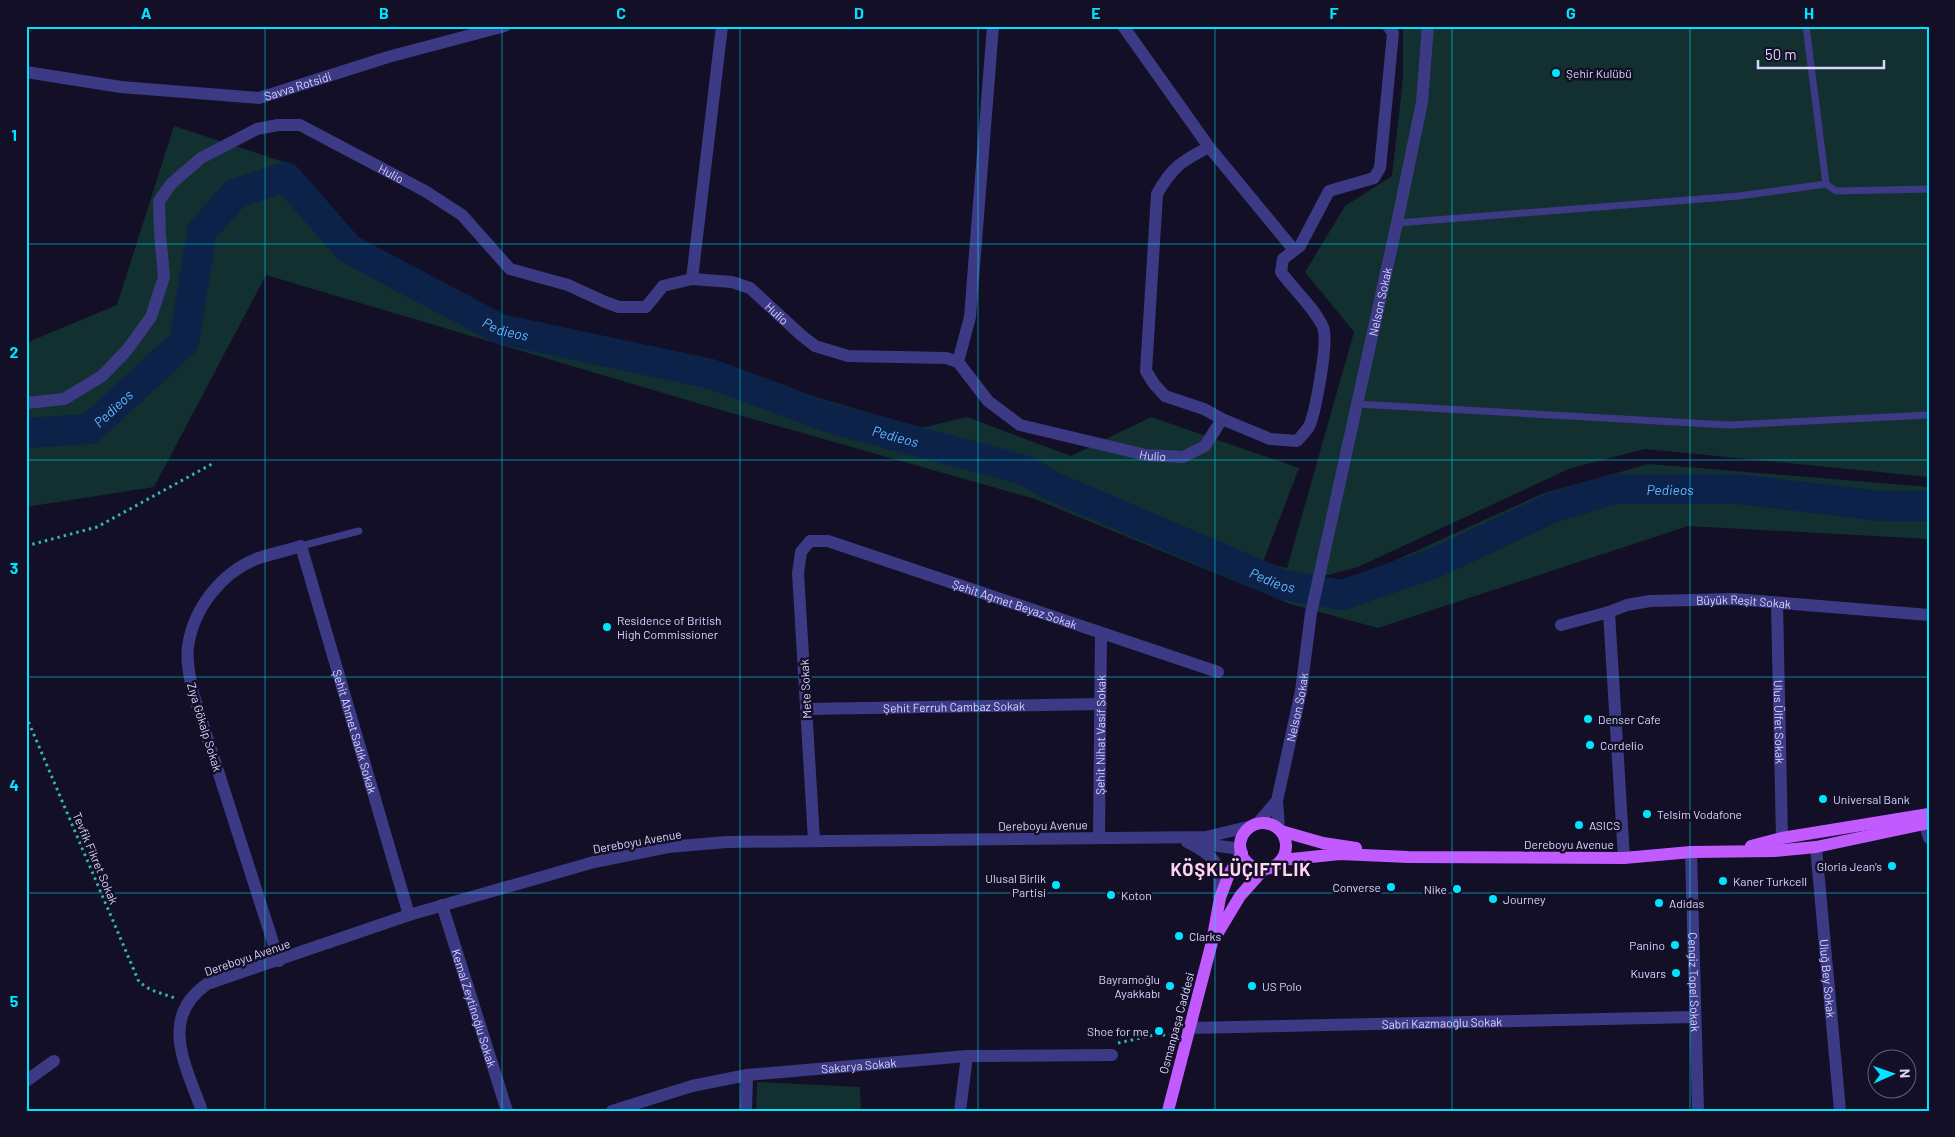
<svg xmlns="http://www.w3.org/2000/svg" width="1955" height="1137" viewBox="0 0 1955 1137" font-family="Barlow,sans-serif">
<rect width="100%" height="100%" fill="#130f26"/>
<g fill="#12302f">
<path d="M1403,26H1929V477L1645,449L1571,468L1358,567L1320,577L1341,582L1365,574L1544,493L1649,464L1929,487V539L1688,526L1378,628L1290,604L1035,499L707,406L266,275L154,487L26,507V343L117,305L174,126L287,163L344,232L505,318L745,376L921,428L967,417L1071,456L1151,417L1299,468L1263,562L1287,568L1354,332L1305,272L1345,206L1392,176L1403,78Z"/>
<path d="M757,1082L860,1087L861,1111H756Z"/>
</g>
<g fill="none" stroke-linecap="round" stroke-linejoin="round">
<path stroke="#0c2248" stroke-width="30" id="s1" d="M26,433L90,429L184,342L202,231L235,194L286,177L349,249L500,329L711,374L830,418L1027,471L1052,486L1283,585L1342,595L1435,563L1554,507L1615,489H1737L1880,506H1929"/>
<g stroke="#2fb8b0" stroke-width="3" stroke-dasharray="2.5 4" stroke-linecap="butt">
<path d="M26,546L97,527L212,464"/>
<path d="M26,716L139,982L151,990L175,998"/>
<path d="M1118,1043L1154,1035H1174"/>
</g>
<g stroke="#3d3a85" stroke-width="7">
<path d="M1806,26L1826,184"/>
<path d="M1397,223L1739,196L1826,184L1836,191L1929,189"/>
<path d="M1357,404L1729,425L1929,415"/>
<path d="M301,546L359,531"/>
</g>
<g stroke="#3d3a85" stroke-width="12">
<path d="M1123,26L1209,147L1294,250"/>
<path id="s2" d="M26,72L121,87L259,98L388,57L505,26"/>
<path d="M1209,147C1182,161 1172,167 1157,194L1146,371L1154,384L1165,396L1204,409L1222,419L1270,439L1297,441C1302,435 1309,429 1311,422C1316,406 1329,341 1323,327C1313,306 1294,290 1281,272L1283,259L1300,246L1329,191L1374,178L1380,168L1393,33L1388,26"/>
<path d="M692,279L722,26"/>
<path d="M958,362L970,317L993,26"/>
<path id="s3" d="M26,403L64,399L102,376L127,350L151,317L164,277L160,234L159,201L171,184L201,158L257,129L278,125H300L425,191L462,215L510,269L568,285L605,302L619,307H646L663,286L692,279L732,282L750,288L801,335L815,346L848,356L946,358L958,362L988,401L1020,425L1146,455L1183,457L1205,446L1222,419"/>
<path id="s4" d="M1777,604L1782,838"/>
<path d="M1609,612L1624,858"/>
<path id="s5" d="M1561,625L1609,612L1627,605L1650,601L1734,599L1929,615"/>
<path id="s6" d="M806,709L1101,704"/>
<path d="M1257,824L1277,801"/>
<path d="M1925,824L1929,838"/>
<path id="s7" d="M1279,829L1277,801L1301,691L1311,613L1397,223L1422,102L1428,26"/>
<path id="s8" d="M1099,837L1101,633"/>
<path id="s9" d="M814,840L798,573L801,552L810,541H828L1218,672"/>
<path d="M1187,842C1217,857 1221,864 1219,897"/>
<path d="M1195,843L1241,849"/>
<path id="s10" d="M1816,847L1840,1111"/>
<path id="s11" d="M1691,852L1698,1111"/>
<path id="s12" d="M442,905L507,1111"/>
<path id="s13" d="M279,961L193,693C190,678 186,662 188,647C193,609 221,573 256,559C270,554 286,551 301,546L409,915"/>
<path id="s14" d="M1188,1028L1695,1017"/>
<path d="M26,1081L54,1061"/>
<path d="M202,1111C186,1066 158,1018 207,984L409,915L594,862L668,847L727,842L1206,837L1252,826"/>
<path id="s15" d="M612,1111L692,1086L747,1075L967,1056L1112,1055"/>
<path d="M746,1111L747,1075"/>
<path d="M960,1111L967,1056"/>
</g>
<g stroke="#c25bff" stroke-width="12">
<circle cx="1263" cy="846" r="23"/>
<path d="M1281,831L1323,843L1356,848"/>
<path d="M1751,846L1782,838L1929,814"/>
<path d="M1282,860L1340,854L1408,857L1624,858L1691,852L1774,851L1816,847L1929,823"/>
<path d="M1216,936L1240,896L1264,869"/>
<path d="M1168,1111L1212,942L1220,898L1229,874L1242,853"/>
</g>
</g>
<path fill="none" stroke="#00e5ff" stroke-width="1" stroke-opacity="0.55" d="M265,26V1111M502,26V1111M740,26V1111M978,26V1111M1215,26V1111M1452,26V1111M1690,26V1111M26,244H1929M26,460H1929M26,677H1929M26,893H1929"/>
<g fill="#00e5ff" stroke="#130f26" stroke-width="2">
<circle cx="1556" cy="73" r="5"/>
<circle cx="607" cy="627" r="5"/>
<circle cx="1588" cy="719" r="5"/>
<circle cx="1590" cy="745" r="5"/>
<circle cx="1823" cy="799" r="5"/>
<circle cx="1647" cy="814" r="5"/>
<circle cx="1579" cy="825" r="5"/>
<circle cx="1892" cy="866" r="5"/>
<circle cx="1723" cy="881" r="5"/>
<circle cx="1056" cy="885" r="5"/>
<circle cx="1391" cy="887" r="5"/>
<circle cx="1457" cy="889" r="5"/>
<circle cx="1111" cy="895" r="5"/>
<circle cx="1493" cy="899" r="5"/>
<circle cx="1659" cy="903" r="5"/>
<circle cx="1179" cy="936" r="5"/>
<circle cx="1675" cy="945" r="5"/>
<circle cx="1676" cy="973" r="5"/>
<circle cx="1170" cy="986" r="5"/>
<circle cx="1252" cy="986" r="5"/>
<circle cx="1159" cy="1031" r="5"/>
</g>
<g text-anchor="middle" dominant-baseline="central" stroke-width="5" stroke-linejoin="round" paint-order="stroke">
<g font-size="12" fill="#d9d4ff" stroke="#130f26" text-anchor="start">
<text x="1566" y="73">Şehir Kulübü</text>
<text x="617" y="620">Residence of British<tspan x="617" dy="14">High Commissioner</tspan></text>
<text x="1598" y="719">Denser Cafe</text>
<text x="1600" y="745">Cordelio</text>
<text x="1833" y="799">Universal Bank</text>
<text x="1657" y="814">Telsim Vodafone</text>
<text x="1589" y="825">ASICS</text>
<text x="1882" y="866" text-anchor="end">Gloria Jean's</text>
<text x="1046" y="878" text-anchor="end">Ulusal Birlik<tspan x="1046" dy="14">Partisi</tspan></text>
<text x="1733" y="881">Kaner Turkcell</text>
<text x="1381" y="887" text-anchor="end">Converse</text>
<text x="1447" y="889" text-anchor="end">Nike</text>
<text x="1121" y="895">Koton</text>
<text x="1503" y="899">Journey</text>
<text x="1669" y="903">Adidas</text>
<text x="1189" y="936">Clarks</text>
<text x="1665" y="945" text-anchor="end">Panino</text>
<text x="1666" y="973" text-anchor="end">Kuvars</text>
<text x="1160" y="979" text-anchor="end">Bayramoğlu<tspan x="1160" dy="14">Ayakkabı</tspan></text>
<text x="1262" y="986">US Polo</text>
<text x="1149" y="1031" text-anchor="end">Shoe for me</text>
</g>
<g font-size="12" fill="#d9d4ff" stroke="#130f26">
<text stroke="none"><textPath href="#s2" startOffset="275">Savva Rotsidi</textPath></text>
<text stroke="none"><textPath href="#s3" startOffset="548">Hulio</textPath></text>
<text stroke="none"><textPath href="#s7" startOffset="538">Nelson Sokak</textPath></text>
<text stroke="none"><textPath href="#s3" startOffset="998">Hulio</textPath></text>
<text stroke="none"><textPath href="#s3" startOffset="1419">Hulio</textPath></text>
<text stroke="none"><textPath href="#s5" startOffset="186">Büyük Reşit Sokak</textPath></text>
<text stroke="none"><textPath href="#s9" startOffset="518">Şehit Agmet Beyaz Sokak</textPath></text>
<text transform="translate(805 689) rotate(-93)">Mete Sokak</text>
<text stroke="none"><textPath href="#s6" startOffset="148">Şehit Ferruh Cambaz Sokak</textPath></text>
<text stroke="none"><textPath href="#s7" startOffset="124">Nelson Sokak</textPath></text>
<text stroke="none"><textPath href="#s4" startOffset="118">Ulus Ülfet Sokak</textPath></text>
<text transform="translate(205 727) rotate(73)">Zıya Gökalp Sokak</text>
<text stroke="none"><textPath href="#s13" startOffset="684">Şehit Ahmet Sadık Sokak</textPath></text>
<text stroke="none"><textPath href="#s8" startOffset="102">Şehit Nihat Vasif Sokak</textPath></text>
<text transform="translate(1043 825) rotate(-1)">Dereboyu Avenue</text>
<text transform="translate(637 841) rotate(-10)">Dereboyu Avenue</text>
<text x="1569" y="844">Dereboyu Avenue</text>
<text transform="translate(96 858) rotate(67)">Tevfik Fikret Sokak</text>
<text transform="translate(247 957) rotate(-19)">Dereboyu Avenue</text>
<text stroke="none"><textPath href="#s10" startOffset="132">Uluğ Bey Sokak</textPath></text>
<text stroke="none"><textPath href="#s11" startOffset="130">Cengiz Topel Sokak</textPath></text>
<text stroke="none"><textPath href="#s12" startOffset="108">Kemal Zeytinoğlu Sokak</textPath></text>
<text transform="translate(1176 1023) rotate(-75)">Osmanpaşa Caddesi</text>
<text stroke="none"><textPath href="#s14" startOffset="254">Sabri Kazmaoğlu Sokak</textPath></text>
<text stroke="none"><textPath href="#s15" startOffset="252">Sakarya Sokak</textPath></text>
</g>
<g font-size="14" font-style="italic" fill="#62b6ff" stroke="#130f26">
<text stroke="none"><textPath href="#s1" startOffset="680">Pedieos</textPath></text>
<text stroke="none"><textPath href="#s1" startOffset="95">Pedieos</textPath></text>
<text stroke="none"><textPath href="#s1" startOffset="1085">Pedieos</textPath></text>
<text stroke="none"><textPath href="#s1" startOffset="1910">Pedieos</textPath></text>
<text stroke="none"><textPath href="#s1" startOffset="1490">Pedieos</textPath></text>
</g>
<g font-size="18" font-weight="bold" letter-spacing="1" fill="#ffd6f0" stroke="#130f26">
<text x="1241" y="869">KÖŞKLÜÇIFTLIK</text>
</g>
</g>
<rect width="1955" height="1137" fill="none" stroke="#130f26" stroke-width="55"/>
<g transform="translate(1892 1074) rotate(88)"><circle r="24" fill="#130f26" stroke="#625e7d"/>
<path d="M0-4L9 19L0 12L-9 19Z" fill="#00e5ff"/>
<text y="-8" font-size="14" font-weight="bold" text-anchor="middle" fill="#d9d4ff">N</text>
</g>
<path d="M1758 60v8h126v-8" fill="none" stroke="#d9d4ff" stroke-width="2.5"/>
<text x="1765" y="60" font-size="15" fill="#d9d4ff" stroke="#130f26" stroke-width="4" paint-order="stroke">50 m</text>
<rect x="28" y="28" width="1900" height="1082" fill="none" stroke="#00e5ff" stroke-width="2"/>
<g font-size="16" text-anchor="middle" font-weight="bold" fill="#00e5ff">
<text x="146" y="19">A</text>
<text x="384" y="19">B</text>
<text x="621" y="19">C</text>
<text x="859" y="19">D</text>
<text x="1096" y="19">E</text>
<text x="1334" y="19">F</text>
<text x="1571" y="19">G</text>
<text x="1809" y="19">H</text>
<text x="14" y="141">1</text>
<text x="14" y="358">2</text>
<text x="14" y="574">3</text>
<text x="14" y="791">4</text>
<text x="14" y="1007">5</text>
</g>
</svg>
